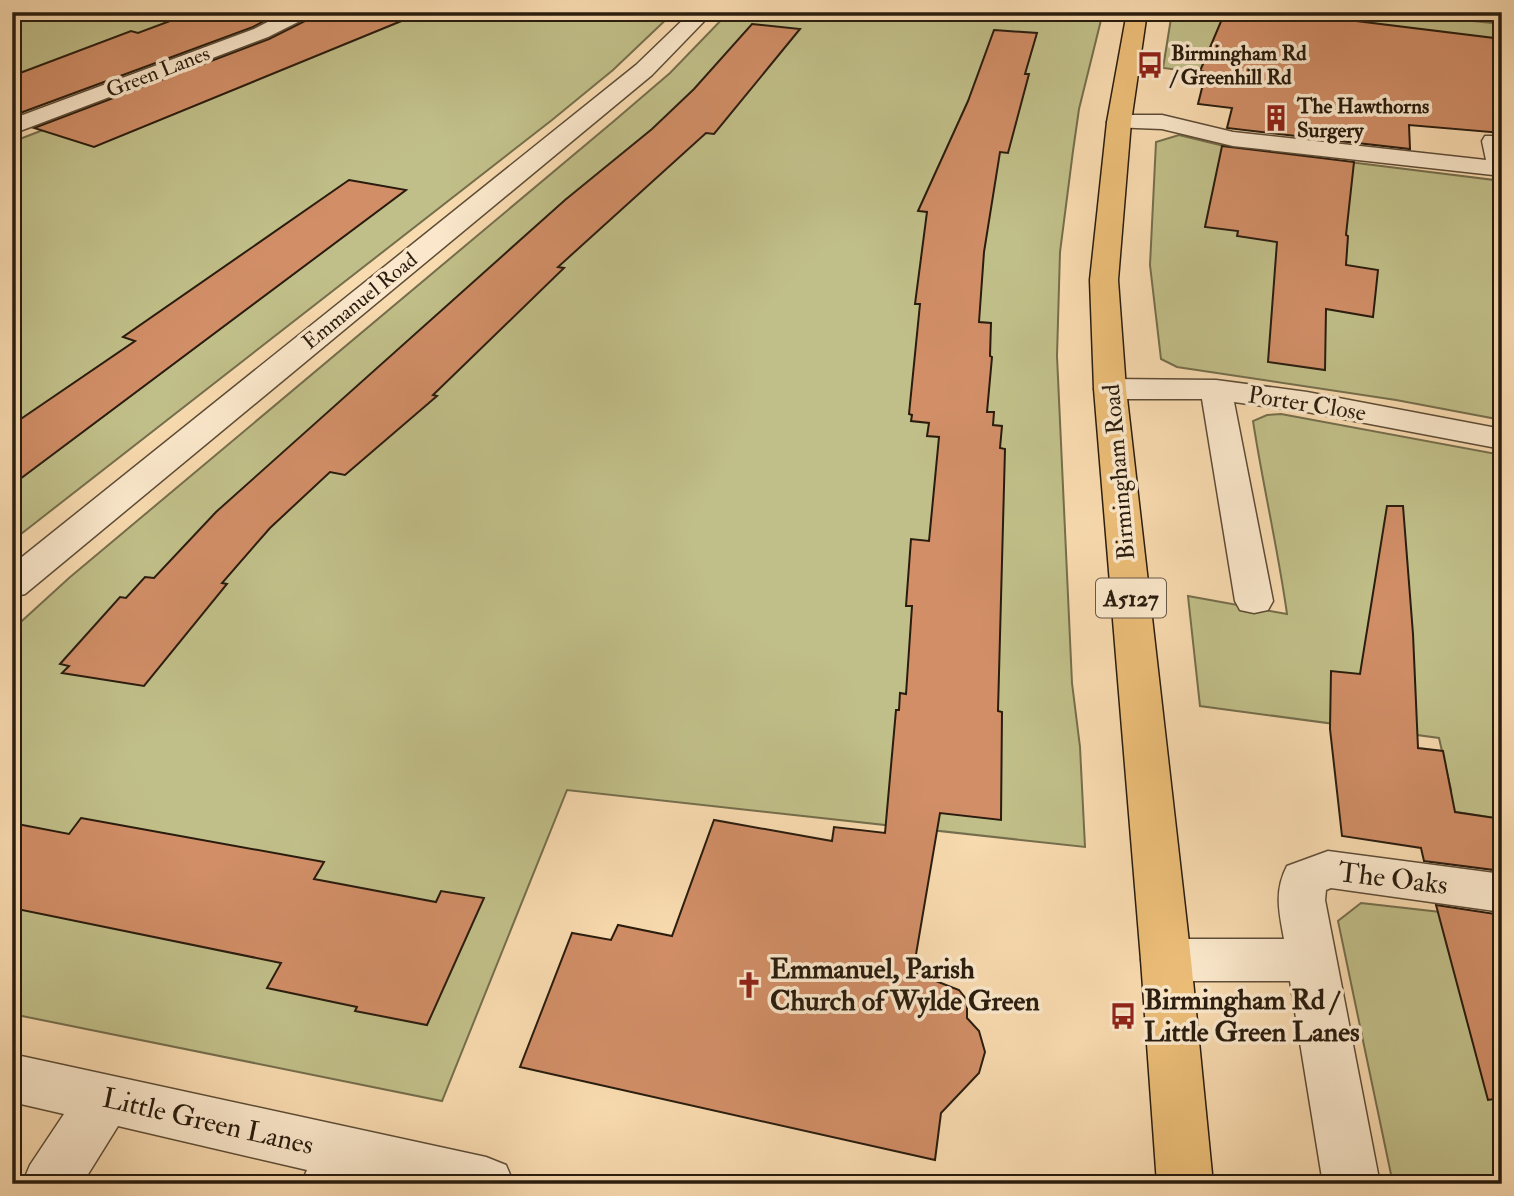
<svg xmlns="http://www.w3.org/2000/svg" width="1514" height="1196" viewBox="0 0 1514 1196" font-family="'IM FELL Double Pica',serif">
<rect width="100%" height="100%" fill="#f9dbb0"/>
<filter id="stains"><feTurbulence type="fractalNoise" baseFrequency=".00286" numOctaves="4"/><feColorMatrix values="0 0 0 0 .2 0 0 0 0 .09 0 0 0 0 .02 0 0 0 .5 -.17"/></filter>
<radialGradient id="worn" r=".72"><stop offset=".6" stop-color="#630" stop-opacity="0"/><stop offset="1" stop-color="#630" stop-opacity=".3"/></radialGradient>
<g fill="#c1bf89" stroke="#756e4c" stroke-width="2">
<path d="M12,12H274L12,114Z"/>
<path d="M329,12H674L613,70L552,120L12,541V142L219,62Z"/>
<path d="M729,12H1103L1079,109L1073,151L1060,252L1057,356L1072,683L1080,747L1085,847L567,790L442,1101L12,1014V630L69,578L614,121L670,73Z"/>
<path d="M1172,12H1384L1502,24V110L1163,68Z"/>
<path d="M1179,135L1228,147L1502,181V420L1396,400L1177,367L1161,359L1150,265L1156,142Z"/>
<path d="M1281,414L1502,455V819L1417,806L1451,790L1439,738L1200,706L1188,596L1287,614C1278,549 1263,486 1253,421L1267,415Z"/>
<path d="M1361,903L1502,919V1184H1393L1338,921Z"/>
</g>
<g fill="#d18e67" stroke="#291c0e" stroke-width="2">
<path d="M194,12H281L253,27L12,116V76L131,31L138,33Z"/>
<path d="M315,12L421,13L94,147L34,128L269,39L311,18Z"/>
<path d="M1225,12H1283L1502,39V133L1409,125L1410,149L1227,128L1232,108L1198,104L1206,72L1200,71Z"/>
<path d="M752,24L800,29L714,134L706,133L558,267L564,268L433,395L437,396L345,475L330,472L270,528L222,583L227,584L144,686L62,673L69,666L60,664L120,597L126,598L145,577L154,578L216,512L565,200L652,129L694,89Z"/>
<path d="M994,30L1037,33L1025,74H1029L1008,153L1000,152L984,252L979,322L991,323L990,356L992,357L987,412H994L993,425L1002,426L1000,448L1005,449L998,711L1002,712L1001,820L940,813L913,972L959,990L967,1000V1018L979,1031L985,1052L979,1073L941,1113L935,1160L520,1067L572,933L611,940L618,925L672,936L714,820L832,841L834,827L885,833L896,710H899L900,693L906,694L912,606H906L911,539L929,541L939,437L927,436L929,423L911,421L912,415L909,414L920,304H915L927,212L918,211L968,101Z"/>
<path d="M1222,146L1354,162L1346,235L1348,236L1346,265L1378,270L1373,317L1326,309L1325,370L1268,362L1277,242L1237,236L1238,231L1205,227Z"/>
<path d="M349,180L406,190L12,485V425L135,341L123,337Z"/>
<path d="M1387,506H1403L1413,634L1418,748L1443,751L1455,812L1502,819V871L1424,861L1421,848L1342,836L1330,729L1331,671L1360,674Z"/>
<path d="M81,818L324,862L314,879L436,902L441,891L484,898L427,1025L355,1011L357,1007L267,988L281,963L12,908V823L69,834Z"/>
<path d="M1436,905L1502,915V1098L1488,1100Z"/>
</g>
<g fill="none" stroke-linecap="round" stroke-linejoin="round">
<defs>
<g id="minor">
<path d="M287,12H313L310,16L268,37L12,134V119L254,29Z"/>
<path d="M691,12H713L652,75L25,594L12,597V565L636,65Z"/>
<path d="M1450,12H1502V22L1460,18Z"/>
<path d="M1119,115H1162L1233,132L1486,160L1482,141L1485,136H1502V176L1233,146L1162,129L1111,127L1107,122L1111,117Z"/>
<path d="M1110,379L1216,380L1307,392L1502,429V449L1307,412L1234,402L1273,601L1268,610L1254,613L1240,610L1235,601L1202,399H1110L1099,396L1094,389L1099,382Z"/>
<path d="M1328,851L1502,874V912L1331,888L1326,890L1325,900L1380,1184H1323L1290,981H1166L1148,975L1141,960L1148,945L1166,939H1284C1279,912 1274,891 1287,866Z"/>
<path d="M12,1054L486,1157L506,1165L514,1184H301L307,1170L118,1126L82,1184H22L30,1165L64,1114L12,1102Z"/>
</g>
<path id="major" d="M1127,12H1147L1131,122L1118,280L1126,389L1191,960L1213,1184H1157L1141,960L1094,389L1090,280L1107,122Z"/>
</defs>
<use href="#minor" stroke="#5d4c36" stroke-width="3"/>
<use href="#major" stroke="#291c0e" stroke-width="3"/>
<use href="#minor" fill="#fbe8cc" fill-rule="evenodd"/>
<use href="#major" fill="#ecbe78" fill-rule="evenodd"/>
</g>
<defs>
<symbol id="bus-bare" viewBox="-9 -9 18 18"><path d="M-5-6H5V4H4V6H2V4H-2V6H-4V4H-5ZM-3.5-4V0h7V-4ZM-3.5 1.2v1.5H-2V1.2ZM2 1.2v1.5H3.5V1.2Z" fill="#8f2418" stroke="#fbe8cc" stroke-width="2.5" paint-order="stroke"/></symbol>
<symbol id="building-bare" viewBox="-9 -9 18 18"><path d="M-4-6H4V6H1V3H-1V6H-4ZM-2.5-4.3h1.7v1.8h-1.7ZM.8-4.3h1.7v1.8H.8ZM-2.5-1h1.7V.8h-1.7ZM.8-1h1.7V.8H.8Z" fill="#8f2418" stroke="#fbe8cc" stroke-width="2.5" paint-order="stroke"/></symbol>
<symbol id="church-bare" viewBox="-9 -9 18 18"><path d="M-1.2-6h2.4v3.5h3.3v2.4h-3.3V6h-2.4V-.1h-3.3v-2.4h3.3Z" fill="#8f2418" stroke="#fbe8cc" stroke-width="2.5" paint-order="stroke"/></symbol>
</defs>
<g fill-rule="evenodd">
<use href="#bus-bare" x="1131" y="46" width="38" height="38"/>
<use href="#building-bare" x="1257" y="99" width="38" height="38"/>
<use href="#church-bare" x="730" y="966" width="38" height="38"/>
<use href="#bus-bare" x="1104" y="997" width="38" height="38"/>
</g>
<g text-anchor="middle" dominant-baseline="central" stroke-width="7" stroke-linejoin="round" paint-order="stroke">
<g font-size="21" font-weight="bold" fill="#291c0e" stroke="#fbe8cc" text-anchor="start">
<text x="1171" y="53">Birmingham Rd<tspan x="1171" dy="24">/ Greenhill Rd</tspan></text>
<text x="1297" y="106">The Hawthorns<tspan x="1297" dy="24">Surgery</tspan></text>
</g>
<g font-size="21" fill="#291c0e" stroke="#fbe8cc">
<text transform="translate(158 72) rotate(-21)">Green Lanes</text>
<text transform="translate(360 301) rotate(-39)">Emmanuel Road</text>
</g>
<rect fill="#fbe8cc" stroke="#685947" stroke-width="2" x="1096" y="578.5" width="70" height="39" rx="5"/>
<g font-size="23" font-weight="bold" fill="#291c0e">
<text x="1131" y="598">A5127</text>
</g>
<g font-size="24" fill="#291c0e" stroke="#fbe8cc">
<text transform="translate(1307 404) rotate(9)">Porter Close</text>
<text transform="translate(1119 472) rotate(-95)">Birmingham Road</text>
</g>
<g font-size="28" fill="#291c0e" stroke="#fbe8cc">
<text transform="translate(1393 879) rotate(7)">The Oaks</text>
<text transform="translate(208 1122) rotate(13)">Little Green Lanes</text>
</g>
<g font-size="28" font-weight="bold" fill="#291c0e" stroke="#fbe8cc" text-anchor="start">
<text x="770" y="969">Emmanuel, Parish<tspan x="770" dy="32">Church of Wylde Green</tspan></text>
<text x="1144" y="1000">Birmingham Rd /<tspan x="1144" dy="32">Little Green Lanes</tspan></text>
</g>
</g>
<rect width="1514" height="1196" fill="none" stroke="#f9dbb0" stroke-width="42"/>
<rect x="14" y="14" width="1486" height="1168" fill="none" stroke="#291c0e" stroke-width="3.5"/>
<rect x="21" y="21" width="1472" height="1154" fill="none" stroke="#291c0e" stroke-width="2"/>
<rect width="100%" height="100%" filter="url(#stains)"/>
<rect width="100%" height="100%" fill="url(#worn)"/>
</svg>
